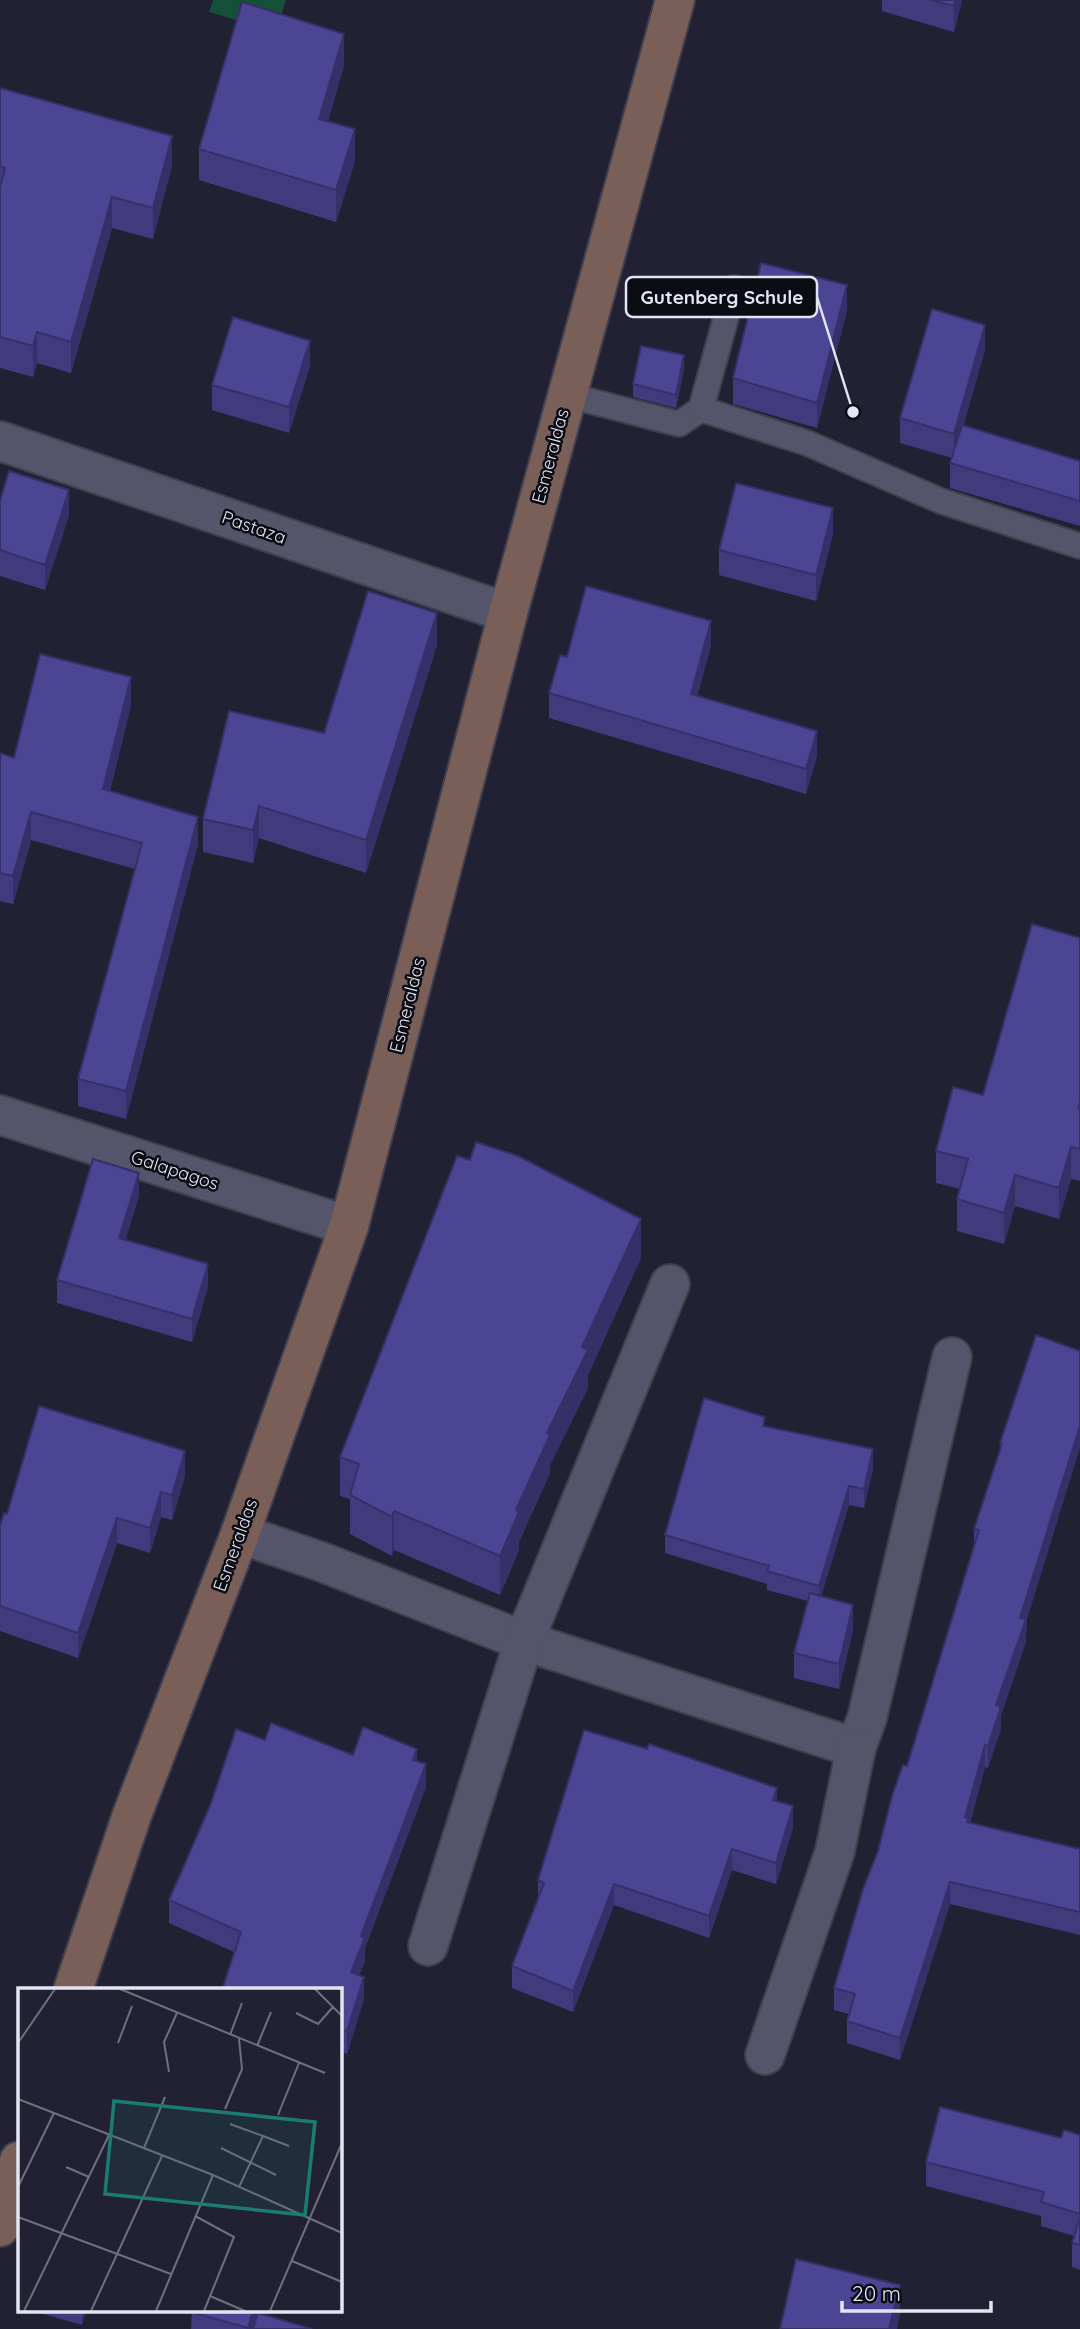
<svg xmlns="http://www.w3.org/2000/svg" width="1080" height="2329" viewBox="0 0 1080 2329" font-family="Quicksand,sans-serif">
<rect width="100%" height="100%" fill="#212133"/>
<path fill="#164f37" d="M213,0H286L276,32L209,12Z"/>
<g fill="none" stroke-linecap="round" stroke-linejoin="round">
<defs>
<g id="lane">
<path d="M567,395L679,424L701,409L807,443L941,501L1080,546"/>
<path d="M701,409L734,288"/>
</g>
<g id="street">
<path d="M0,441L508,613"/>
<path d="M0,1115L349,1226"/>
<path d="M240,1534L322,1562L524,1641L856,1748L867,1718L952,1357"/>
<path d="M428,1946L524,1641L670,1284"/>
<path d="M765,2055L835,1851L856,1748"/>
</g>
<g id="secondary">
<path d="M73,1990L132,1815L240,1534L349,1226L508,613L675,0"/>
<path d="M0,2227L19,2161"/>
</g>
</defs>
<use href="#lane" stroke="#3f3f4e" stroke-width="28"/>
<use href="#street" stroke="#3f3f4e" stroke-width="42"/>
<use href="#secondary" stroke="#3f3f4e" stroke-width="42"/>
<use href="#lane" stroke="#54546a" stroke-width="24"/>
<use href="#street" stroke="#54546a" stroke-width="38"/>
<use href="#secondary" stroke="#7a5f58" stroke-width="38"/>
</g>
<g fill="#413b7e">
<path d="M882,0H962L954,32L882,11Z"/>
<path d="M344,66L328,121L355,161L336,222L199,180V149Z"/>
<path d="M0,88L172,166L153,239L112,228L71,373L37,363L33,377L0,368Z"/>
<path d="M847,310L817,428L733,404V378Z"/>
<path d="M985,350L963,426L1080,461V526L950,488V463L952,458L900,443V418Z"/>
<path d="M310,366L289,433L212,410V385Z"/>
<path d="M684,369L676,408L633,397V384Z"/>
<path d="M0,501L69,515L45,590L0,576Z"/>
<path d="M833,534L816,601L719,575V550Z"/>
<path d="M437,645L366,873L259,838L253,863L203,852V819L324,733Z"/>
<path d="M711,646L697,696L817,756L806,794L549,718V693L567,657Z"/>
<path d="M131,705L110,791L198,844L126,1119L78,1106V1079L135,869L31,840L13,904L0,901V753L14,758Z"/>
<path d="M1080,938V1181L1071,1179L1059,1219L1015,1206L1004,1244L957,1231V1199L960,1189L936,1183V1151L983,1095Z"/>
<path d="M139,1196L125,1240L208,1287L192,1342L57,1303V1280Z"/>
<path d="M641,1258L588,1375V1388L550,1465V1473L519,1542V1550L500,1595L394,1550L392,1556L350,1534V1499L340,1496V1457Z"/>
<path d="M1036,1335L1026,1642L1001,1715V1729L988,1768L985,1767L970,1823L1080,1849V1935L950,1904L900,2060L847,2043V2021L849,2014L834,2010V1988L907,1766L974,1544V1529L1000,1453V1443Z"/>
<path d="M765,1427L873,1468L864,1508L849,1505L821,1596L853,1630L839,1689L794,1678V1653L808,1601L767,1590V1584L665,1553V1535Z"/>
<path d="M185,1476L172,1520L161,1517L150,1553L117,1543L78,1658L0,1631V1526Z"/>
<path d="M265,1740L353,1755L417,1761L426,1787L365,1948V1961L359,1975L364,1999L347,2054L340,2051V1990L234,1952L169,1923V1900Z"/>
<path d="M777,1801L793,1828L776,1884L732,1870L709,1938L614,1905L573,2012L512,1988V1966L538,1899V1880Z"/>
<path d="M1080,2135V2270L1072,2267V2243L1074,2236L1041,2226V2216L926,2186V2162Z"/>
<path d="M33,2310H86L82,2325L33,2311Z"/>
<path d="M192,2310H261L259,2314L312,2329H191Z"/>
</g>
<g fill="#353067">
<path d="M955,0H962L954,32V6Z"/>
<path d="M344,34V66L319,150V119Z"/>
<path d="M355,129V161L336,222V190Z"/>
<path d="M172,136V166L153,239V208Z"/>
<path d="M112,197V228L71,373V342Z"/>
<path d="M847,285V310L817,428V403Z"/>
<path d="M985,325V350L954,459V434Z"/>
<path d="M37,332V363L33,377V346Z"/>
<path d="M310,341V366L289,433V407Z"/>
<path d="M684,355V369L676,408V395Z"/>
<path d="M69,490V515L45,590V565Z"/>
<path d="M833,508V534L816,601V575Z"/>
<path d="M437,613V645L366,873V840Z"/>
<path d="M711,621V646L691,719V694Z"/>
<path d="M131,677V705L103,817V789Z"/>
<path d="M817,731V756L806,794V769Z"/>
<path d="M259,806V838L253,863V830Z"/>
<path d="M31,812V840L13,904V876Z"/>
<path d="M198,817V844L126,1119V1091Z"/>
<path d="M1071,1147V1179L1059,1219V1188Z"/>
<path d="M139,1173V1196L119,1262V1238Z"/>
<path d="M1015,1175V1206L1004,1244V1213Z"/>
<path d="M641,1219V1258L588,1375V1388L550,1465V1473L519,1542V1550L500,1595V1556L516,1510L582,1347Z"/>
<path d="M208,1264V1287L192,1342V1319Z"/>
<path d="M1080,1426V1448L1026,1623V1642L1001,1715V1729L988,1768V1746L996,1705L1020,1618Z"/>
<path d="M873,1449V1468L864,1508V1489Z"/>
<path d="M185,1451V1476L172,1520V1495Z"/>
<path d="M849,1486V1505L819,1604V1586Z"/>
<path d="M161,1492V1517L150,1553V1528Z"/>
<path d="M394,1511V1550L392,1556V1517Z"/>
<path d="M117,1518V1543L78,1658V1633Z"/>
<path d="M853,1605V1630L839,1689V1664Z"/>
<path d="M985,1745V1767L968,1828L965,1817Z"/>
<path d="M417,1749V1772L413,1760Z"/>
<path d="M426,1764V1787L365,1948V1961L351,1995V1972L361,1936Z"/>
<path d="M777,1788V1810L773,1800Z"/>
<path d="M793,1806V1828L776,1884V1863Z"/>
<path d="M732,1849V1870L709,1938V1916Z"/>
<path d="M950,1882V1904L900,2060V2038Z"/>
<path d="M614,1884V1905L573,2012V1991Z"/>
<path d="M364,1977V1999L347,2054V2031Z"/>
<path d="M900,2285V2315L897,2329H889Z"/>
<path d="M82,2310H86L82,2325Z"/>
<path d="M253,2310H261L255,2329H248Z"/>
</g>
<g fill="#4c4593" stroke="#353067" stroke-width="2">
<path d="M931,0H955L954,6Z"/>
<path d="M242,2L344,34L319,119L355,129L336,190L199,149Z"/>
<path d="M0,88L172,136L153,208L112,197L71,342L37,332L33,346L0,337V187L5,168L0,166Z"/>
<path d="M761,263L847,285L817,403L733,378Z"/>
<path d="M932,309L985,325L954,434L900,418Z"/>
<path d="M233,317L310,341L289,407L212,385Z"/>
<path d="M641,346L684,355L676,395L633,384Z"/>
<path d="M962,425L1080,461V501L950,463Z"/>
<path d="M9,471L69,490L45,565L0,550V501Z"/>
<path d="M736,483L833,508L816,575L719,550Z"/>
<path d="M586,586L711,621L691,694L817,731L806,769L549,693L560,655L567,657Z"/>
<path d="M368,591L437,613L366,840L259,806L253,830L203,819L229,711L324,733Z"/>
<path d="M40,654L131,677L103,789L198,817L126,1091L78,1079L142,843L31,812L13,876L0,873V753L14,758Z"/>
<path d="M1032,924L1080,938V1102L1078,1108H1080V1149L1071,1147L1059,1188L1015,1175L1004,1213L957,1199L968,1159L936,1151L953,1087L983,1095Z"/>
<path d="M476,1142L518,1156L641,1219L582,1347L588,1350L547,1433L550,1435L516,1510L519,1512L500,1556L394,1511L392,1517L350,1495L359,1464L340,1457L457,1156L470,1160Z"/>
<path d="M93,1159L139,1173L119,1238L208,1264L192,1319L57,1280Z"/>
<path d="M1036,1335L1080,1351V1426L1020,1618L1026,1619L996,1705L1001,1707L988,1746L985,1745L965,1817L968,1818L967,1822L1080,1849V1912L950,1882L900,2038L847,2021L855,1994L834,1988L863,1889L878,1851L892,1796L903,1765L907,1766L979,1530L974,1529L1002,1444L1000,1443Z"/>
<path d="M704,1398L765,1417L763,1426L873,1449L864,1489L849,1486L819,1586L767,1571L769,1566L665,1535Z"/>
<path d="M39,1406L185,1451L172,1495L161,1492L150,1528L117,1518L78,1633L0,1606V1526L4,1513L7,1514Z"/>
<path d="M810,1593L853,1605L839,1664L794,1653Z"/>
<path d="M271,1723L353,1755L363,1727L417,1749L413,1760L426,1764L361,1936L365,1938L351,1972L364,1977L347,2031L340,2029V1990H222L241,1932L169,1900L210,1806L236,1729L265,1740Z"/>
<path d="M584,1730L647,1749L649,1744L777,1788L773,1800L793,1806L776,1863L732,1849L709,1916L614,1884L573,1991L512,1966L544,1883L538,1880Z"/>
<path d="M940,2107L1061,2138L1064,2130L1080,2135V2214L1041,2202L1044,2192L926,2162Z"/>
<path d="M1080,2217V2245L1072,2243Z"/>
<path d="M796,2259L900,2285L889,2329H780Z"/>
<path d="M192,2310H253L248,2328L191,2312Z"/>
<path d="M258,2313L312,2329H253Z"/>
</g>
<g text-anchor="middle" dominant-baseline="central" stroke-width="5" stroke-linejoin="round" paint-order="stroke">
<g font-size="18" fill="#e4e5f2" stroke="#0b0b13">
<text transform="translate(550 456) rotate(-75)">Esmeraldas</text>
<text transform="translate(254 527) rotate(19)">Pastaza</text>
<text transform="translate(407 1005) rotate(-76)">Esmeraldas</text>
<text transform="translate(175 1170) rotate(18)">Galapagos</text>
<text transform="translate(235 1545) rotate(-70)">Esmeraldas</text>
</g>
</g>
<g transform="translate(18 1988)">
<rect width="324" height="324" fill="#212133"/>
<path fill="none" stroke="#6f6f7f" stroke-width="2" d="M102,1L307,85M297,1L324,28M278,25L300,36L315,19M212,47L224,15M0,55L37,1M100,55L114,18M239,58L253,24M151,84L146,54L159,25M0,111L195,187L324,245M207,121L224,81L221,51M260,127L281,75M212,136L245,148L221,199M245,148L271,158M126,160L147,109M203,160L258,187M48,179L71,189M0,199L36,125M177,228L216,249L186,323M0,229L153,286M274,273L324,294M192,308L227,323M6,323L91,147M73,323L144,168M138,323L195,187M252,323L324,155"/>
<path fill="#1a7c75" fill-opacity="0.15" stroke="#1a7c75" stroke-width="3.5" d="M96,113L297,134L287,227L87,206Z"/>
<rect width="324" height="324" fill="none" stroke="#e4e5f2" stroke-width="3.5"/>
</g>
<path fill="none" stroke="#e4e5f2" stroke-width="2.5" d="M853 412L817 297"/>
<circle fill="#e4e5f2" stroke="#0b0b13" stroke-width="2.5" cx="853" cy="412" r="7"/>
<rect fill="#0b0b13" stroke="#e4e5f2" stroke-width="2.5" x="626" y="277" width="191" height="40" rx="7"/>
<g font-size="19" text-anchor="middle" font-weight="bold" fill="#e4e5f2">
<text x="722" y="304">Gutenberg Schule</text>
</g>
<path d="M842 2301v10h149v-10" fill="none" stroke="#e4e5f2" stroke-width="3.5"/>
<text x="852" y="2301" font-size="21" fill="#e4e5f2" stroke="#0b0b13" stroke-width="5" paint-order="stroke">20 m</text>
</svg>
